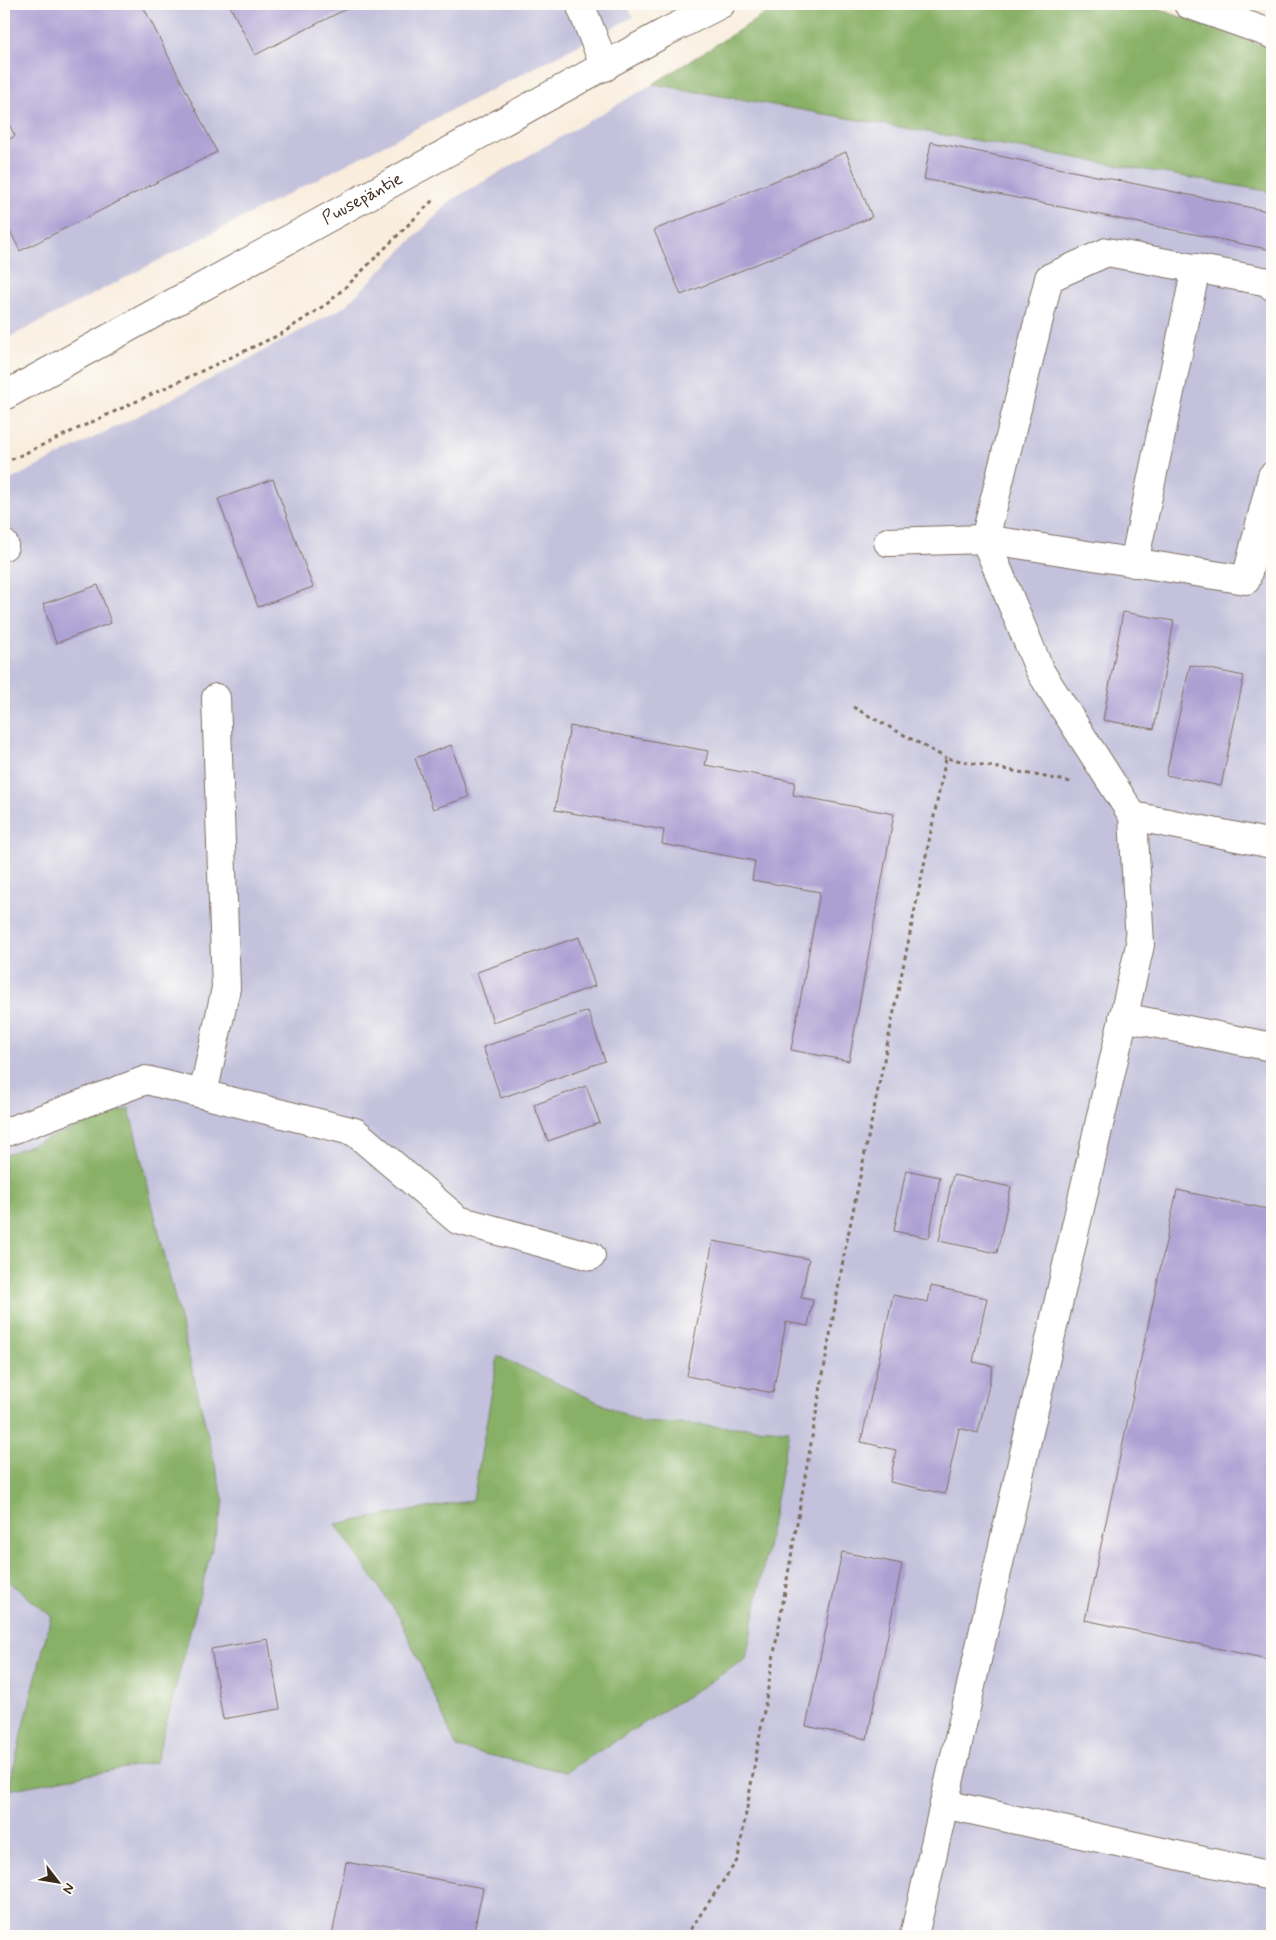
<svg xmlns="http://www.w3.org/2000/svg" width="1276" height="1940" viewBox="0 0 1276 1940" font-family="Mynerve,sans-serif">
<rect width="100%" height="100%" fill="#fdfcf7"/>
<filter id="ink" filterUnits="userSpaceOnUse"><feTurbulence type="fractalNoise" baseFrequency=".02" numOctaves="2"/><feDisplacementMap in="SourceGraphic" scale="10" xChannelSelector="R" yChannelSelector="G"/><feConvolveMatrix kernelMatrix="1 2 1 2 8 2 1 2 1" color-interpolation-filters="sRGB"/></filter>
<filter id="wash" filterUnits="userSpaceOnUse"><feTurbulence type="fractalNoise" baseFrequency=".0096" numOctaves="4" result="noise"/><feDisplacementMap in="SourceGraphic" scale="20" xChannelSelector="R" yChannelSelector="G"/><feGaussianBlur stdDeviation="1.12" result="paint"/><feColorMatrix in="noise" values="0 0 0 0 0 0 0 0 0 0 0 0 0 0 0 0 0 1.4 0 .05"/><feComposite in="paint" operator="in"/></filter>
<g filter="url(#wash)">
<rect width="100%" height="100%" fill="#f9edde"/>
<g fill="#c3c1db">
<path d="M4,4H626L633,17L4,340Z"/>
<path d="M653,84L1272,192V1936H4V483L225,372L344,307L453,199Z"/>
</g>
<g fill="#88b066" stroke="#626d42">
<path d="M781,4H1144L1272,49V192L653,84Z"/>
<path d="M129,1108L224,1502L156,1762L8,1790L51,1616L4,1578V1155Z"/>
<path d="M498,1356L641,1422L789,1430L746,1659L566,1772L457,1748L400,1618L336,1524L473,1500Z"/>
</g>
<g id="blocks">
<g fill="#aca0d3">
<path d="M4,4H142L217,152L20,251L4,219V142L15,136L4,114Z"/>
<path d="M229,4H356L255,55Z"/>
<path d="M931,142L1272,212V250L924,179Z"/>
<path d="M846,152L872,217L681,295L654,230Z"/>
<path d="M273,479L313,587L258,607L218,499Z"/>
<path d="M98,585L111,623L56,643L43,604Z"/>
<path d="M1123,612L1174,621L1154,729L1103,720Z"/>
<path d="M1190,665L1244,676L1221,786L1166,775Z"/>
<path d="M570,726L708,751L705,765L795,782L793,795L894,814L849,1061L791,1050L820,892L752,880L755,861L662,844L664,830L555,810Z"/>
<path d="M451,745L469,797L433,809L415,758Z"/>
<path d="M579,937L595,986L493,1022L477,972Z"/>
<path d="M588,1011L605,1061L501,1098L483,1047Z"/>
<path d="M586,1086L600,1123L548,1141L534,1105Z"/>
<path d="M906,1170L940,1177L929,1238L894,1231Z"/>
<path d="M953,1175L1011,1187L997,1253L939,1241Z"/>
<path d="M1177,1190L1272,1210V1660L1085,1620Z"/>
<path d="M713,1241L809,1259L801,1298L813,1300L808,1326L786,1322L773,1393L687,1376Z"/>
<path d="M931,1286L987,1298L973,1362L993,1366L978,1433L959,1428L945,1494L890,1482L896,1450L861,1442L893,1295L928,1302Z"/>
<path d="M842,1552L902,1564L867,1739L806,1726Z"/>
<path d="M268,1639L280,1709L223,1719L211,1649Z"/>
<path d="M346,1862L483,1888L473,1936H332Z"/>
</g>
</g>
</g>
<g filter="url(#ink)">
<use href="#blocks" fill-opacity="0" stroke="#7e6e61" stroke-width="1"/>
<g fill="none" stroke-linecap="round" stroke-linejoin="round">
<defs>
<g id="minor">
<path d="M580,4L605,67"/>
<path d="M1188,4L1272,34"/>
<path d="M1272,286L1269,282L1107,252L1049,278L985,539L1246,580L1272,476"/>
<path id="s1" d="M4,396L664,33L721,4"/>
<path d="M888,542L985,539L1040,671L1133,816L1140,945L914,1936"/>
<path d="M4,546V544"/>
<path d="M1134,563L1196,268"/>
<path d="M1133,816L1272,844"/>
<path d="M1123,1017L1272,1047"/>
<path d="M203,1094L226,988L216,698"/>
<path d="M4,1133L146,1080L355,1132L458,1220L591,1256"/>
<path d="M944,1804L1272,1876"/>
</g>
</defs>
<use href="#minor" stroke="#7e6e61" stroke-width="30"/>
<g stroke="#7e6e61" stroke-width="3" stroke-dasharray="4 4" stroke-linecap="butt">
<path d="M4,463L281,334L328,303L353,280L433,200"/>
<path d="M853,707L946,758"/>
<path d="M686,1936L738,1859L844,1255L946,758L1071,782"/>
</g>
<use href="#minor" stroke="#fff" stroke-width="28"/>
</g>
</g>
<g text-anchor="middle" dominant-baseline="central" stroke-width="4.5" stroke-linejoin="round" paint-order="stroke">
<g font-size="18" fill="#3b2a1e" stroke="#fdfcf7">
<text stroke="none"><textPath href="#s1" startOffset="409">Puusepäntie</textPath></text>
</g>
</g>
<rect width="1276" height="1940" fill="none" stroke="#fdfcf7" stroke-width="20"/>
<g transform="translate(58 1882) rotate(121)" stroke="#fdfcf7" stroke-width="4" paint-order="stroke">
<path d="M0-4L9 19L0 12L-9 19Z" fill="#3b2a1e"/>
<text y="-8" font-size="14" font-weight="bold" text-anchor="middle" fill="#3b2a1e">N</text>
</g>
</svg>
